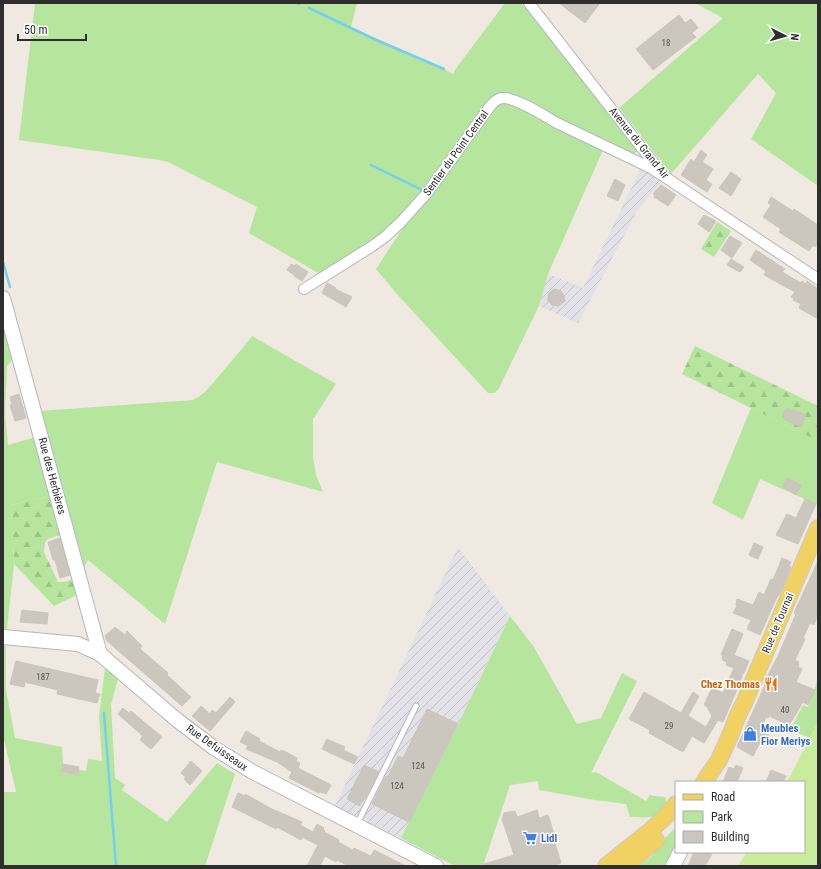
<svg xmlns="http://www.w3.org/2000/svg" width="821" height="869" viewBox="0 0 821 869" font-family="'Roboto Condensed',sans-serif">
<defs>
<pattern id="industrial-furrows" width="10" height="10" patternUnits="userSpaceOnUse"><rect width="10" height="10" fill="#e3e1e8"/><path d="M-1 1l2-2M0 10L10 0M9 11l2-2" fill="none" stroke="#c3c1c7"/></pattern>
<pattern id="forest-firs" width="22" height="20" patternUnits="userSpaceOnUse"><rect width="22" height="20" fill="#b6e59e"/><path d="M5 1l3.5 6h-7zM16 11l3.5 6h-7z" fill="#9dc588"/></pattern>
</defs>
<rect width="100%" height="100%" fill="#efe9e1"/>
<g fill="url(#industrial-furrows)">
<path d="M641,168L664,179L637,211L578,323L539,306L548,274L583,288Z"/>
<path d="M458,547L510,616L458,725L401,838L335,806Z"/>
</g>
<g fill="#b6e59e">
<path d="M35,3H357L351,27L444,69L453,74L457,67L505,3H521L639,149L632,156L500,95L424,191L380,237L320,274L249,233L257,207L168,162L159,160L19,140Z"/>
<path d="M695,3H818V186L751,139L776,93L758,74L671,174L619,108L723,18Z"/>
<path d="M506,101L603,150L548,274L539,306L499,388L495,393H488L396,293L376,269L412,214L495,104Z"/>
<path d="M3,321L14,358L7,366L5,414L8,445L36,437L51,496L11,505L14,564L7,629H3Z"/>
<path d="M252,336L336,384L313,419V457L316,475L323,492L217,462L165,624L88,560L83,569L39,411L193,400C206,394 215,380 224,370C233,359 243,348 252,336Z"/>
<path d="M751,408L818,441V505L760,479L743,520L712,503Z"/>
<path d="M510,616L534,647L577,724L601,718L622,673L637,681L591,773L596,772L646,801L650,795C655,797 660,796 665,797C670,808 659,816 650,817C643,818 636,817 630,817L626,804L595,800L539,790L538,781L510,785L483,866H455L401,838L458,725Z"/>
<path d="M3,646H6V690L15,738L62,747L63,764L61,771L77,775L79,770L86,771L88,759L102,761L99,716L105,668L118,678L111,705L115,778L125,785L122,790L167,822L217,763L235,774L205,866H3V792H16L3,735Z"/>
<path d="M818,679V722L810,738L790,730L803,705L808,707Z"/>
<path d="M676,827V850L669,865L667,860L664,866H639L653,855L662,841Z"/>
</g>
<g fill="url(#forest-firs)">
<path d="M717,222L731,231L714,257L701,249Z"/>
<path d="M695,346L818,406V441L682,374Z"/>
<path d="M51,496L62,534L48,539L45,542L44,552L58,582H65L75,578L79,594L54,606L14,564L11,505Z"/>
</g>
<path fill="#c9ec9a" d="M818,722V866H738L747,852H804V782H787Z"/>
<g fill="none" stroke-linecap="round" stroke-linejoin="round">
<g stroke="#75cff0" stroke-width="2.5">
<path d="M297,3L299,4"/>
<path d="M309,8L374,39L444,69"/>
<path d="M371,165L424,191"/>
<path d="M3,262L10,287"/>
<path d="M104,713L116,866"/>
</g>
</g>
<g fill="#cbc7bf" stroke="#cbc5ba">
<path d="M559,3H600L585,23Z"/>
<path d="M679,15L685,23L691,19L698,28L692,33L696,37L653,70L636,49Z"/>
<path d="M701,150L707,155L702,162L713,169L706,180L712,184L707,192L681,175L691,159L694,162Z"/>
<path d="M731,172L741,179L731,196L719,188Z"/>
<path d="M615,179L625,185L618,201L607,196Z"/>
<path d="M661,185L676,195L668,206L654,197L655,195L653,194Z"/>
<path d="M771,197L793,211L794,209L818,225V243L815,247L813,245L809,251L779,232L781,229L763,217L771,205L768,203Z"/>
<path d="M704,215L716,221L709,232L698,224Z"/>
<path d="M730,236L742,243L732,258L721,250Z"/>
<path d="M756,250L785,269L782,272L801,283L802,281L806,284L807,281L818,289V319L799,308L801,304L793,300L794,298L791,297L795,292L764,275L766,271L750,260Z"/>
<path d="M731,259L744,267L740,272L727,265Z"/>
<path d="M291,264L295,266L296,264L308,272L302,281L294,276V275L287,270Z"/>
<path d="M327,283L336,288L335,289L352,297L346,307L322,293Z"/>
<path d="M555,289L561,291L564,296L565,301L560,305L558,306L552,305L548,301V295L550,292Z"/>
<path d="M19,394L26,418L15,421L10,405L12,404L10,397Z"/>
<path d="M786,408L806,415L801,427L784,419L785,416H783Z"/>
<path d="M787,478L801,485L796,495L783,487Z"/>
<path d="M805,499L816,504L798,544L776,535L787,514L796,518Z"/>
<path d="M60,538L70,575L60,578L55,560H53L48,542Z"/>
<path d="M754,543L763,547L758,559L749,555Z"/>
<path d="M782,558L791,562L789,566L791,567L781,592L776,599L760,635L747,629L751,620L733,613L737,606L736,605L737,599L753,605L759,592L764,595L771,579L773,580Z"/>
<path d="M818,561V598L816,604L818,605V614L814,625L810,623L803,638L805,639L795,660L799,662L798,664H799L798,667L802,669L796,682L815,690L808,705L803,702L789,725L769,716L768,718L766,717L760,730L769,735L765,743L761,741L753,756L737,747L765,685L764,684L767,677L778,656L796,614L794,613Z"/>
<path d="M22,610L48,613L47,624L20,622Z"/>
<path d="M115,627L125,635L127,631L142,646L140,649L168,673L167,675L191,697L182,706L107,641L105,636Z"/>
<path d="M732,629L743,634L734,655L749,661L744,673H743L738,687L723,722L718,720L704,743L692,736L683,752L649,733L650,730L629,719L644,692L681,713L693,692L699,696L688,716L706,727L712,716L707,707L704,705L711,690L713,688L723,693L734,668L726,665L727,662L722,660L723,658H722L723,655H721Z"/>
<path d="M16,661L98,680L95,693L100,694L97,703L57,694L58,690L25,682L24,687L10,684Z"/>
<path d="M230,697L235,702L210,731L192,716L201,706L210,714L212,710L216,713Z"/>
<path d="M123,708L129,713L131,711L162,737L151,749L140,740L143,736L118,714Z"/>
<path d="M427,709L458,724L409,822L372,804L386,776L388,777L398,756L403,758Z"/>
<path d="M246,731L260,739L259,741L280,752L281,750L284,751L297,758L296,761L300,763L298,768L331,785L326,794L320,792L319,793L289,778L292,772L277,762L246,749L248,746L240,742Z"/>
<path d="M327,739L345,747L343,750L358,757L354,764L322,749Z"/>
<path d="M191,761L202,771L190,785L184,779L186,777L181,773Z"/>
<path d="M63,764L79,767L78,775L61,771Z"/>
<path d="M364,765L379,772L364,800H363L359,806L347,799Z"/>
<path d="M736,765L743,768L737,782H723L729,767L734,769Z"/>
<path d="M771,770L786,776L783,782H766Z"/>
<path d="M238,793L245,796V794L270,808L302,822L300,825L313,832L317,824L324,828L323,829L325,831L324,832L339,840L338,842L353,850L354,848L371,856L374,850L406,866H349L337,860L336,862L325,856L320,866H307L318,845L302,837L301,840L277,827L276,829L232,807Z"/>
<path d="M537,810L539,818L548,815L556,840H554L561,863L553,866H484V864L514,855L502,819L504,813L515,811L517,817Z"/>
<path d="M694,852H713L705,866H688Z"/>
</g>
<g fill="none" stroke-linecap="round" stroke-linejoin="round">
<defs>
<path id="lane" d="M357,824L416,706"/>
<g id="street">
<path d="M529,3L641,147L665,177L818,279"/>
<path d="M304,289L371,247L385,237L401,222L427,193L488,109C492,104 497,97 505,98C520,100 543,115 557,123C588,138 620,153 651,168L665,177"/>
</g>
<g id="secondary">
<path d="M3,298L100,654"/>
<path d="M3,637L78,644L100,654L177,720L214,748L253,772L436,866"/>
<path d="M673,866L680,852"/>
</g>
<g id="primary">
<path d="M704,782L719,760L732,731L737,717L744,703L818,528"/>
<path d="M606,866L650,831L667,815L676,804"/>
<path d="M625,866L656,840"/>
</g>
</defs>
<use href="#lane" stroke="#b4b7c1" stroke-width="7"/>
<use href="#street" stroke="#b4b7c1" stroke-width="12"/>
<use href="#secondary" stroke="#b4b7c1" stroke-width="16"/>
<use href="#primary" stroke="#c9c9c9" stroke-width="18"/>
<use href="#lane" stroke="#fff" stroke-width="5"/>
<use href="#street" stroke="#fff" stroke-width="10"/>
<use href="#secondary" stroke="#fff" stroke-width="14"/>
<use href="#primary" stroke="#f2d163" stroke-width="16"/>
</g>
<defs>
<symbol id="restaurant-bare" viewBox="-9 -9 18 18"><path d="M-5-6h1v4h1v-4h1v4h1v-4h1v5L-1.5 .5V6h-2V.5L-5-1ZM5-6V6H3V1.5H1.5Q1.5-4 5-6Z" fill="#e8710a" stroke="#fff" stroke-width="2.5" paint-order="stroke"/></symbol>
<symbol id="shop-bare" viewBox="-9 -9 18 18"><path d="M-5-2.5h2.3a2.7 3.5 0 0 1 5.4 0H5L5.5 6h-11ZM-1.5-2.5h3a1.5 2.3 0 0 0-3 0Z" fill="#3f7fe0" stroke="#fff" stroke-width="2.5" paint-order="stroke"/></symbol>
<symbol id="supermarket-bare" viewBox="-9 -9 18 18"><path d="M-6-5.5h2.5l.6 2H6L4.5 2H-2.5L-4.4-4H-6ZM-1.5 3.2a1.3 1.3 0 1 0 .1 0ZM3 3.2a1.3 1.3 0 1 0 .1 0Z" fill="#3f7fe0" stroke="#fff" stroke-width="2.5" paint-order="stroke"/></symbol>
</defs>
<g fill-rule="evenodd">
<use href="#restaurant-bare" x="761" y="674" width="20" height="20"/>
<use href="#shop-bare" x="740" y="724" width="20" height="20"/>
<use href="#supermarket-bare" x="520" y="828" width="20" height="20"/>
</g>
<g text-anchor="middle" dominant-baseline="central" stroke-width="3" stroke-linejoin="round" paint-order="stroke">
<g font-size="9" fill="#555452">
<text x="666" y="43">18</text>
<text x="43" y="677">187</text>
<text x="785" y="710">40</text>
<text x="669" y="726">29</text>
<text x="418" y="766">124</text>
<text x="397" y="786">124</text>
</g>
<g font-size="11" fill="#2e2e2e" stroke="#fff">
<text transform="translate(639 143) rotate(51)">Avenue du Grand Air</text>
<text transform="translate(456 153) rotate(-54)">Sentier du Point Central</text>
<text transform="translate(52 476) rotate(75)">Rue des Herbières</text>
<text transform="translate(778 623) rotate(-67)">Rue de Tournai</text>
<text transform="translate(217 748) rotate(35)">Rue Defuisseaux</text>
</g>
<g font-size="11" font-weight="bold" fill="#c56008" stroke="#fff" text-anchor="end">
<text x="760" y="684">Chez Thomas</text>
</g>
<g font-size="11" font-weight="bold" fill="#366cbe" stroke="#fff" text-anchor="start">
<text x="761" y="728">Meubles<tspan x="761" dy="13">Fior Meriys</tspan></text>
<text x="541" y="838">Lidl</text>
</g>
</g>
<rect width="821" height="869" fill="none" stroke="#2e2e2e" stroke-width="8"/>
<rect x="675" y="781" width="130" height="72" fill="#ffffff" stroke="#ababab"/>
<rect x="683" y="794" width="20" height="6" fill="#f2d163" stroke="#ababab"/>
<text x="711" y="801" font-size="12" fill="#2e2e2e">Road</text>
<rect x="683" y="811" width="20" height="12" fill="#b6e59e" stroke="#ababab"/>
<text x="711" y="821" font-size="12" fill="#2e2e2e">Park</text>
<rect x="683" y="831" width="20" height="12" fill="#cbc7bf" stroke="#ababab"/>
<text x="711" y="841" font-size="12" fill="#2e2e2e">Building</text>
<g transform="translate(785 36) rotate(96)" stroke="#ffffff" stroke-width="3" paint-order="stroke">
<path d="M0-3L7 15L0 10L-7 15Z" fill="#2e2e2e"/>
<text y="-6" font-size="11" font-weight="bold" text-anchor="middle" fill="#2e2e2e">N</text>
</g>
<path d="M18 34v6h68v-6" fill="none" stroke="#2e2e2e" stroke-width="2"/>
<text x="24" y="34" font-size="12" fill="#2e2e2e" stroke="#ffffff" stroke-width="3" paint-order="stroke">50 m</text>
</svg>
